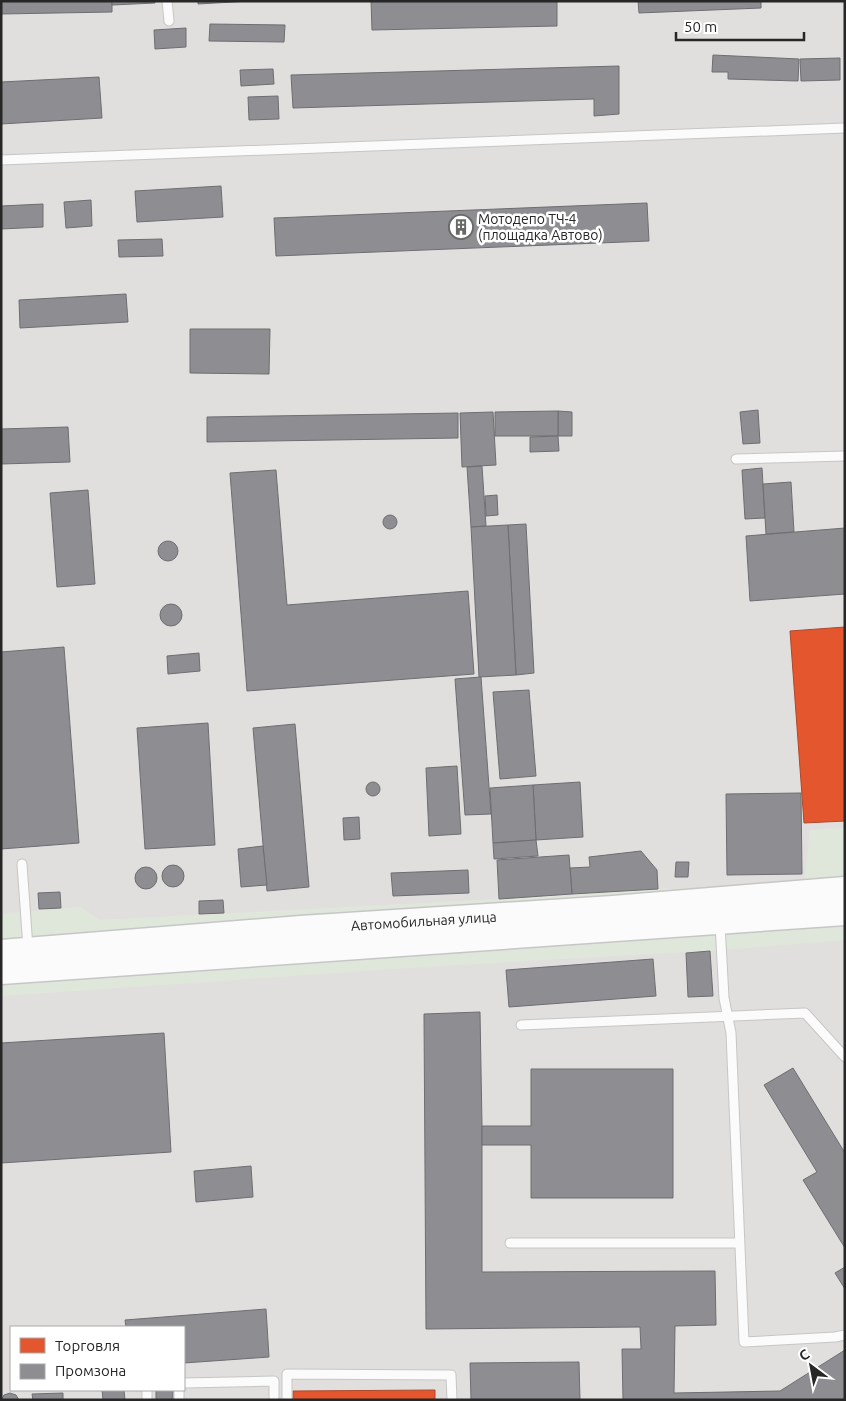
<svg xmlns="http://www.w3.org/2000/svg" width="846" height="1401" viewBox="0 0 846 1401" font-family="Ubuntu,sans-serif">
<rect width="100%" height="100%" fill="#dfe7db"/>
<g fill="#e1dfdd" fill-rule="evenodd">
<path d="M1,1H845V828L810,830L804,886L658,889L499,899L100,920L80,907L1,914Z"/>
<path d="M845,940V1400H1V996L422,967L721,950ZM11,1327H184V1390H11Z"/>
</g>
<g fill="#e4572e" stroke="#ab492c">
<path d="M845,627V821L804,823L790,631Z"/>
<path d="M435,1390V1400H293V1391Z"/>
</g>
<g fill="#8d8d92" stroke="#6e6e72">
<path d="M1,1H112V12L1,14Z"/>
<path d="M112,1H155V3L112,5Z"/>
<path d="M198,1H250L198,4Z"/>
<path d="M371,1H557V26L372,30Z"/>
<path d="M638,1H761V8L639,13Z"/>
<path d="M210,24L285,25L284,42L209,41Z"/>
<path d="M186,28V47L155,49L154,30Z"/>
<path d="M713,55L799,59L798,81L728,79V72H712Z"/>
<path d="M840,58V80L801,81L800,59Z"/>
<path d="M619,66V114L594,116V99L293,108L291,75Z"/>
<path d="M273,69L274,84L241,86L240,70Z"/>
<path d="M99,77L102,118L1,124V82Z"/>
<path d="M278,96L279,119L249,120L248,97Z"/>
<path d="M221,186L223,217L137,222L135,191Z"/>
<path d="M91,200L92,226L66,228L64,202Z"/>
<path d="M647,203L649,241L276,256L274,218Z"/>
<path d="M43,204V227L1,229V206Z"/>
<path d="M162,239L163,256L119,257L118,240Z"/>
<path d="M126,294L128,322L20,328L19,300Z"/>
<path d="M190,329H270L269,374L190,373Z"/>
<path d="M758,410L760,443L743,444L740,412Z"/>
<path d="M558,411L572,412V436H558Z"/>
<path d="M558,411V436H495V412Z"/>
<path d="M493,412L496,465L462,467L460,413Z"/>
<path d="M458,413V438L207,442V417Z"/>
<path d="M68,427L70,462L1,464V429Z"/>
<path d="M558,436L559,451L530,452V437Z"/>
<path d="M482,466L486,526L471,527L467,467Z"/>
<path d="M762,468L765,518L745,519L742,470Z"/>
<path d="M276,470L287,605L468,591L474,674L247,691L230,473Z"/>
<path d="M791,482L794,532L766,534L763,484Z"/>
<path d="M88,490L95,584L57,587L50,493Z"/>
<path d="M497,495L498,515L486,516L485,496Z"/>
<circle cx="390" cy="522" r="7"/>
<path d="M526,524L534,673L516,675L508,525Z"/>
<path d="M508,525L516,675L479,677L471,527Z"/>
<path d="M845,528V594L750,601L746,536Z"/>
<circle cx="168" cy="551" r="10"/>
<circle cx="171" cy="615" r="11"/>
<path d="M64,647L79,843L1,849V652Z"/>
<path d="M199,653L200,671L168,674L167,656Z"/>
<path d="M481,677L491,814L465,815L455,679Z"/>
<path d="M529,690L536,776L500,779L493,692Z"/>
<path d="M208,723L215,845L145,849L137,728Z"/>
<path d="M295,724L309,887L267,891L253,728Z"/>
<path d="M457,766L461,834L429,836L426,768Z"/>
<circle cx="373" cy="789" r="7"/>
<path d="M580,782L583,837L536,840L533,785Z"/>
<path d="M533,785L536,840L493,843L490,788Z"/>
<path d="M801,793L802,874L727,875L726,794Z"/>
<path d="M359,817L360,839L344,840L343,818Z"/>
<path d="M536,840L538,856L494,859L493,843Z"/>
<path d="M263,846L267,885L241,887L238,849Z"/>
<path d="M641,851L657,870L658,889L572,894L570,868L590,867L589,857Z"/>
<path d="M569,855L572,894L499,899L497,860Z"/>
<path d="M676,862H689L688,877H675Z"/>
<circle cx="173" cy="876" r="11"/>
<circle cx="146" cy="878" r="11"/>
<path d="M468,870L469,893L393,896L391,873Z"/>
<path d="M60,892L61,908L39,909L38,893Z"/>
<path d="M223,900L224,913L199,914V901Z"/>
<path d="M710,951L713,996L688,997L686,953Z"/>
<path d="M653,959L656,996L509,1007L506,970Z"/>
<path d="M480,1012L482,1126V1272L715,1271L716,1325L675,1326L674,1393L780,1391L845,1350V1400H623L622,1349H641L640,1327L426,1329L424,1014Z"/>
<path d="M164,1033L171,1152L1,1163V1043Z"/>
<path d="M793,1068L845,1153V1248L803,1180L817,1172L764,1085Z"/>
<path d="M531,1069H673V1198H531V1145H482V1126H531Z"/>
<path d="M251,1166L253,1197L196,1202L194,1171Z"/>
<path d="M845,1267V1289L835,1273Z"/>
<path d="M266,1309L269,1357L184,1363V1327H126L125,1320Z"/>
<path d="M579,1362L580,1400H471L470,1363Z"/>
<path d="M102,1390H124L125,1400H103Z"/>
<rect x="156" y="1390" width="17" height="10"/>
<path d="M10,1393L16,1395L19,1400H1L4,1395Z"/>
<path d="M63,1393V1400H33L32,1394Z"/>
</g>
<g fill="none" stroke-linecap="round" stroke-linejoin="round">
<defs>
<g id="service">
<path d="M167,1L169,21"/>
<path d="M1,160L845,128"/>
<path d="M736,459L845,456"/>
<path d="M22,864L28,948"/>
<path d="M720,924L724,998L731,1033L744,1342L835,1337L845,1335"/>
<path d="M521,1025L805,1013L845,1057"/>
<path d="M510,1243H739"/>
<path d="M184,1383L274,1381V1400"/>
<path d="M147,1390V1400"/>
<path d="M179,1400V1390"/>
<path d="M287,1400V1374L451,1375L452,1400"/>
</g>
<g id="secondary">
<path id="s1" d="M1,953L301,929L613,909L845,890"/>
<path d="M1,971L845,912"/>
</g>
</defs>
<use href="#service" stroke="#c6c6c6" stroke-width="11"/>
<use href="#secondary" stroke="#c6c6c6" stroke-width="29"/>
<use href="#service" stroke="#fafbfa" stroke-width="9"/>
<use href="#secondary" stroke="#fafbfa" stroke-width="26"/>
</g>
<defs>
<symbol id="building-ring" viewBox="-11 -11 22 22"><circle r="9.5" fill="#fff" stroke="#676a66" stroke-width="1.5"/><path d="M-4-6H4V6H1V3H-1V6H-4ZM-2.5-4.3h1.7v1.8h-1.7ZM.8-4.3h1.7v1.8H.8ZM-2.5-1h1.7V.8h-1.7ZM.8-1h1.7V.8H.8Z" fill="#676a66"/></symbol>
</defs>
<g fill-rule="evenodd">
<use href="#building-ring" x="447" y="213" width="28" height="28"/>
</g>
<g text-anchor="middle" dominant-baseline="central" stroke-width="5" stroke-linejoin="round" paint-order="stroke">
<g font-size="14" fill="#272727" stroke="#fff" text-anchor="start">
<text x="478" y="219">Мотодепо ТЧ-4<tspan x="478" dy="16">(площадка Автово)</tspan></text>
</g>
<g font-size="14" fill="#272727" stroke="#fff">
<text stroke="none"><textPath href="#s1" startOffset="424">Автомобильная улица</textPath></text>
</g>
</g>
<rect width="846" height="1401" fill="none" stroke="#272727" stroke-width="5"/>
<rect x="10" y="1326" width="175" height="65" fill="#ffffff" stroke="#a9a9a9"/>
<rect x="20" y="1338" width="25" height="15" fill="#e4572e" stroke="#a9a9a9"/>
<text x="55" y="1351" font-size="15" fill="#272727">Торговля</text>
<rect x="20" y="1364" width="25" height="15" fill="#8d8d92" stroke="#a9a9a9"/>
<text x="55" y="1376" font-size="15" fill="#272727">Промзона</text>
<g transform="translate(811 1366) rotate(328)" stroke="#ffffff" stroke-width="4" paint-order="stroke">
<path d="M0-4L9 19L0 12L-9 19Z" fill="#272727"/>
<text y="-8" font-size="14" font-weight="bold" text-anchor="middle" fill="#272727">С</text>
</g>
<path d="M676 32v8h128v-8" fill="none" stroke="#272727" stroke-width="2.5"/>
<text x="684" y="32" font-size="15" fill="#272727" stroke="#ffffff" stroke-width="4" paint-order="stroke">50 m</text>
</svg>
